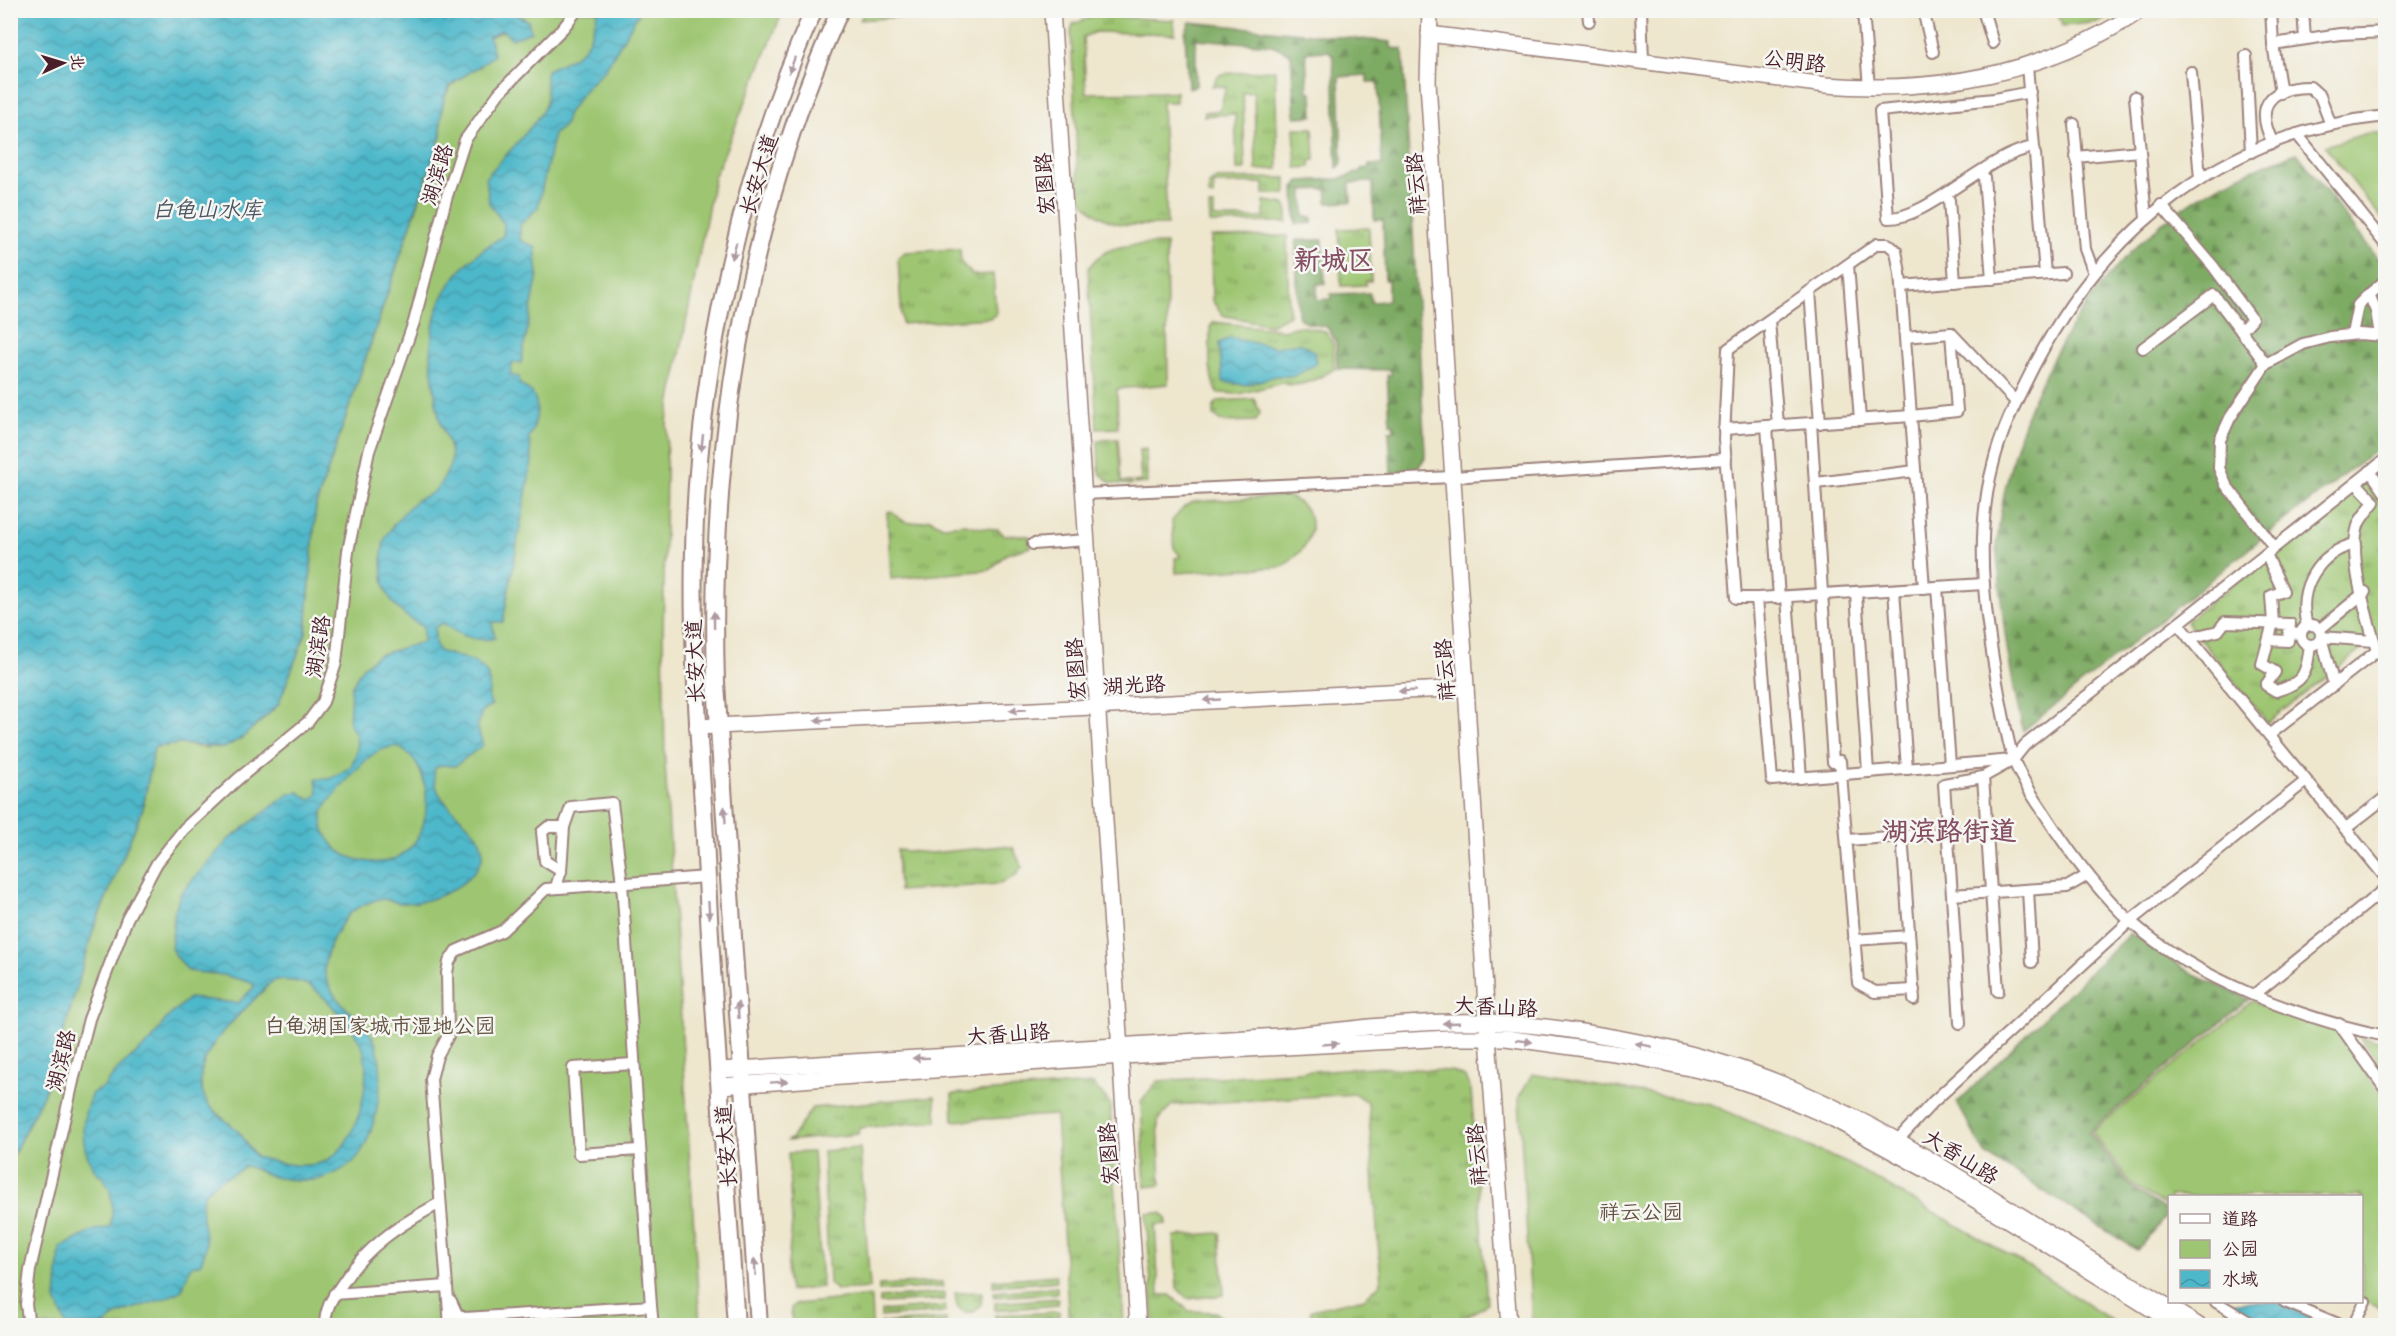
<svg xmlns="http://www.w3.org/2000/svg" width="2396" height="1336" viewBox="0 0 2396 1336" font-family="'Playpen Sans','LXGW WenKai TC',sans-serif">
<defs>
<pattern id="grass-tufts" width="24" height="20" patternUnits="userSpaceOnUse" patternTransform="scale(1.5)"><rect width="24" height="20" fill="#9ec672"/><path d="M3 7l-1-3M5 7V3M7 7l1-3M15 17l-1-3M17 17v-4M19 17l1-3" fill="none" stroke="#83a05e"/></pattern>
<pattern id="forest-firs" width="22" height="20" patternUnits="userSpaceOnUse" patternTransform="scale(1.5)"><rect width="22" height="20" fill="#7eab64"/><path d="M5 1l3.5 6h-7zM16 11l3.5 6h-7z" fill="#698b53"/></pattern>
<pattern id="water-waves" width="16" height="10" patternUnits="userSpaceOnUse" patternTransform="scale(1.5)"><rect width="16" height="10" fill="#4db8ca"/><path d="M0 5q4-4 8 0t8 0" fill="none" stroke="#4295a4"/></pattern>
</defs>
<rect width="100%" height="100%" fill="#f6f6f2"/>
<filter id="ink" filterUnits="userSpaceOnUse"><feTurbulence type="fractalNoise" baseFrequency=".0167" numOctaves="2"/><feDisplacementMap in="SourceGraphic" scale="12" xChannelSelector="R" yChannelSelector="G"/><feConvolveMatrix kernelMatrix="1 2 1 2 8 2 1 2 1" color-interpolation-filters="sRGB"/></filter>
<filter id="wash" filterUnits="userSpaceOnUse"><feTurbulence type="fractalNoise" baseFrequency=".008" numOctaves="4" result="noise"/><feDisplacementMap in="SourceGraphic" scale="24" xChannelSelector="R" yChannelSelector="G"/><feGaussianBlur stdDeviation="1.35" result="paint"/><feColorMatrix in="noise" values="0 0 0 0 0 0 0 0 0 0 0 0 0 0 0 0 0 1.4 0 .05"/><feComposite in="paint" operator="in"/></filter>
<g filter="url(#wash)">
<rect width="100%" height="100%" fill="#eee6cd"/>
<g fill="url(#grass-tufts)" stroke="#74724e" stroke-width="1.5">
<path d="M1095,16L1174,20L1175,34L1095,32L1083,37L1086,93L1176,92V102H1162L1167,225C1128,225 1104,230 1079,196L1071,32L1073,24Z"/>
<path d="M1275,70L1278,169L1256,170L1254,92L1243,93L1245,170H1237L1235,114L1204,116L1205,112L1220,110L1226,87L1212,86L1217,77L1222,74Z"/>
<path d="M1294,128H1313L1315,160L1310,161V167L1296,168Z"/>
<path d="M1286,178V194H1264V183L1214,184L1213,196H1209V184L1216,179Z"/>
<path d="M1264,201L1284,204L1287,208V222L1210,223L1209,206H1214V218H1264Z"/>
<path d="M1369,228L1371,281H1366V285L1341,286L1339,229Z"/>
<path d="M1287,236L1289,315L1270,325L1222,315L1212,300L1211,237Z"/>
<path d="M1166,244L1168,384L1117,389L1118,428L1097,429L1088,269C1105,241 1137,245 1166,244Z"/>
<path d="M960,249L961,263L973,275L993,274L996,314L990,318L902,324L898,258L905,252Z"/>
<path d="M1214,322L1283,330L1299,326L1325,331L1333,343L1334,369C1320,378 1298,389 1282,383L1239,394L1218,393C1207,379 1210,345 1210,327Z"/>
<path d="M1254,399L1260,413L1256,421L1223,422L1214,416V406L1218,401Z"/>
<path d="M1118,439L1121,482H1131V485L1111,483L1099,473L1098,440Z"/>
<path d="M1146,449L1147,483L1134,484V482L1141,481L1139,450Z"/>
<path d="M2385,465V631L2267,723L2186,621Z"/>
<path d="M891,511C904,525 912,525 930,519L943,526L965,524L981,528L998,529L1004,535L1029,536L1031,547L1006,554L990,570L891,579L887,512Z"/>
<path d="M1003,846L1013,848L1022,867L1015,876L1000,884L899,891L897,850L931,853Z"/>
<path d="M2360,1037L2385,1042V1073Z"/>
<path d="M1374,1067L1451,1071L1465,1077L1471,1090L1487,1303C1455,1336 1355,1326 1310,1325L1311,1310L1365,1298L1381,1283L1368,1103L1355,1094L1172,1105L1158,1121L1161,1185L1145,1187L1141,1101L1158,1081Z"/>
<path d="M1093,1084L1110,1103L1124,1325H1069L1056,1115L953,1121L952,1094Z"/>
<path d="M935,1096L937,1121L859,1128L858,1134L786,1141L791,1139L812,1108Z"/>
<path d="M860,1148L870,1288L836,1290L829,1283L823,1151Z"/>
<path d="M813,1152L822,1287L790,1291L787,1274L792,1223L788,1153Z"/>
<path d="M1146,1213H1161L1166,1217L1167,1224L1155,1225L1159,1295H1170L1189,1311L1216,1312L1224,1321V1325H1154Z"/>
<path d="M1220,1233L1224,1295L1188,1299L1177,1288L1174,1236Z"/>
<path d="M1056,1275L1057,1281L993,1286V1280Z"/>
<path d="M943,1282V1287L879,1291V1285Z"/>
<path d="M1057,1287V1293L994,1297V1292Z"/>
<path d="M982,1292L981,1305L974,1312H964L957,1306L955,1293Z"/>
<path d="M944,1293V1300L880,1303V1298Z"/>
<path d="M871,1296L872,1325H792L791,1308L797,1304Z"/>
<path d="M1058,1298V1305L995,1310V1303Z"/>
<path d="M945,1306V1312L881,1317V1311Z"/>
<path d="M1059,1312V1317L996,1322L995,1315Z"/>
<path d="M946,1319V1324L881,1325V1323Z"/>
</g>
<g fill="url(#forest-firs)" stroke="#646548" stroke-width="1.5">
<path d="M1190,22L1391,42V48L1403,49L1425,452V458L1417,469L1391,474L1389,431L1394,430L1393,424H1390L1387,375H1391V370L1337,369L1336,342L1327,327L1307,323L1299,318L1298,314L1296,240H1323L1325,284H1317V300L1331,299V294L1370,293L1371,302L1388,301V280H1385L1383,220H1374L1373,182L1350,183L1351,202L1327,203V189L1303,190L1304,217H1312V223L1296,224L1294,188L1299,181L1337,179L1361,172V169L1369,168V165H1382L1378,82H1367V75L1339,77L1342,164L1337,168L1333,57L1329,51L1306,52L1308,92H1312L1313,116L1295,117L1291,54L1272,45L1196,39V86L1188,88L1185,33Z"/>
<path d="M2297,153L2385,268V443L2266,535L2023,731C2012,682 2003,634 2000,584C1999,570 1996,556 1997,543C2008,427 2063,310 2151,233C2192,196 2245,170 2297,153Z"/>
<path d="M2130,933L2194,975L2249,999L2089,1132L2130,1186L2169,1213L2137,1250L1985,1154L1957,1103Z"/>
</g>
<g fill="#9ec672" stroke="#74724e" stroke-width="1.5">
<path d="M866,10H979V11L860,20Z"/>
<path d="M509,11H783L714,178L667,421L663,635L665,764L700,1325L11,1326V1159L44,1093L54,1066L93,930L143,808L154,747L181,744L207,748L257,725L278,705L306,632L316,505L441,136C440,96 445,83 481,66L489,37L528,21Z"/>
<path d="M2056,11H2118L2100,22L2063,26Z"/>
<path d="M2368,133H2385V223L2325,146Z"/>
<path d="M1287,496C1327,513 1312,550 1281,567L1176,573L1175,558L1181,557L1174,548L1172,521L1184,507L1193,502Z"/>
<path d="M2252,1001L2337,1030L2385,1100V1303L2380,1308L2362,1301V1196H2170L2169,1208L2132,1185L2092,1132Z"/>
<path d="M1532,1074L1710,1104L1849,1164L2018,1260L2119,1325H1532L1519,1097Z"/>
</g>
<g fill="url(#water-waves)" stroke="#4c6c7a" stroke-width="1.5" fill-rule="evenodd">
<path d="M11,10H509L528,21L531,32L512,39L502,30L489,37L494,55C455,88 440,73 441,135L316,505L306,632L278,705L242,738L224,748L181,744L154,747L143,808L93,930L54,1066L44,1093L11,1159Z"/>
<path d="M598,11H640L606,68L585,89L568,113L564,126L554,134L538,207L520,225V240L535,247L538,274L521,363L513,362L510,375L519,377L520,384C523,387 528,389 531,392C542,404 535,427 529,438L532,461L503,622H492L495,638C477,643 457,635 443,623L435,627V642L439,651C457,658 487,659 489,682C490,691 486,697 492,705L482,711L477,727L483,745L455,766L441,765L435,768C427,811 489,821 482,859C470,887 431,904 402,903C395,903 387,898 380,899C370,901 350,910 345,919C335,933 322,957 325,974C331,1003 359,1014 373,1038C390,1067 376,1142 352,1163C344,1169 333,1175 323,1178C309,1182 288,1180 274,1177C263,1174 255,1167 244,1166C235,1177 217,1177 208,1189C195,1204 205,1226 206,1244C206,1250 203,1257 201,1263L190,1267L182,1290C160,1305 121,1306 105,1325H66L56,1300L60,1248L92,1231L110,1227C113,1212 114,1196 106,1182C104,1177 97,1174 94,1169C79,1145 81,1118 92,1093L104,1087L117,1070L151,1041L166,1019L189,998L238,1003L254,987L252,983L223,975L188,971L171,949L175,910L181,893L229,839L289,794L299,792L310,800L318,794L316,779H330L351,767L357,750L356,735L349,723L351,687L362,668L378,655L423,642V627C403,616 384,600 383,576C382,566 381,549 385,539C390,528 406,508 417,500C422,497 428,496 433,492C439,488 450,468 451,461C453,447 442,431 439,417C423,336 426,283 503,236L504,224L489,203L486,177C500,161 541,120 546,103C548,92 544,82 547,70C586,52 587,52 598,11ZM396,746C445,767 435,875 364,861C351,859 341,855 333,845C326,836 321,826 322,815C325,802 363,761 375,753C381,749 389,747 396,746ZM276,980C287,980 298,981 308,985C323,993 360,1035 364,1052C368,1070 365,1094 360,1111C340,1172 312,1172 256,1157C248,1149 245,1138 237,1130C228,1122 217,1115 209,1105C177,1059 244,1014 270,983Z"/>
<path d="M1230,338L1275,347L1299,343L1314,351L1316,364L1294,376H1276L1245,385L1223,382L1219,343Z"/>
<path d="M2231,1302H2276L2333,1325H2262L2229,1305Z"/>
</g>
</g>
<g filter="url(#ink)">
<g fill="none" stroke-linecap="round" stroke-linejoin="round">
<defs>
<g id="street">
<path d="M1588,10L1589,21"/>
<path d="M1641,10L1643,60"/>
<path d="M1863,10L1869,88"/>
<path d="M1923,10L1933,52"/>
<path d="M1983,10L1993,43"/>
<path d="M2271,10L2273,44L2281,93"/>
<path d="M2303,10L2305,39"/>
<path d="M2273,44L2340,34L2386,32"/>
<path d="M2246,56L2251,152"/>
<path d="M2027,66L2034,147C1985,155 1927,220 1888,218L1880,111L1994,99L2030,92"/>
<path d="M2191,72L2200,179"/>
<path d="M2135,97L2146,218"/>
<path d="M2386,116C2226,132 2107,226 2034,366C2018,398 2001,430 1993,465C1973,541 1986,623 2000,699C2004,718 2007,739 2013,758C2020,779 2038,803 2050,822C2073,857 2099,892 2130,921C2195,979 2301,1019 2386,1036"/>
<path d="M2074,124L2085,249L2094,273"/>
<path d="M2297,134L2386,245"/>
<path d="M2273,143C2254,106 2269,87 2310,87L2320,96L2331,125"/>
<path d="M2035,154L2045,274"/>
<path d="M2076,157L2140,151"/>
<path d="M1984,177L1992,279"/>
<path d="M1949,200L1955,282"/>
<path d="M2161,205L2213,266L2252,319L2241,331"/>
<path d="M1848,265L1860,420"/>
<path d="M1901,286L2063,273"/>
<path d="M1810,291L1820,423"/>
<path d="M1769,321L1778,425"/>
<path d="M2352,334L2358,305L2369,294"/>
<path d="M2380,335L2376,311L2369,294L2386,280"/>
<path d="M1905,337L1951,333"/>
<path d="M2143,348L2214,295L2266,364"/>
<path d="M1811,423L1833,762L1840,761L1858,983L1875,992L1914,990"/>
<path d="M1767,426L1779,598"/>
<path d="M1724,429L1911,416L1924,588"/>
<path d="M2370,471L2386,494"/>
<path d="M1816,483L1915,471"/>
<path d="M2356,483L2374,502C2369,508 2364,515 2360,521C2345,552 2368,619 2377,651"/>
<path d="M1084,494L1452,477L1726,459"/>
<path d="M1033,544L1087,540"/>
<path d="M2274,547L2226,485L2219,468L2220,440L2230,418L2266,364L2303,344L2330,337L2359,334L2386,336"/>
<path d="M2266,554L2283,591L2271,596L2273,623L2262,664L2275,672L2266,685L2276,691C2304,683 2307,673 2310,645"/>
<path d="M1984,584L1757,598L1772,780L2013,760L2025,745L2386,459"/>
<path d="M1937,587L1950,765"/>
<path d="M1894,590L1907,769"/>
<path d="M1856,593L1868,772"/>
<path d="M1757,598H1736L1724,439L1728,349L1877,244H1888L1896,251L1900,273L1911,416L1957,411L1951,333L2016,402"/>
<path d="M1787,598L1801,778"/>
<path d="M2178,624L2386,878"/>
<circle cx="2311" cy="635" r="10"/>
<path d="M2307,625C2296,589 2319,551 2356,544"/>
<path d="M2320,629L2365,592"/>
<path d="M2189,638L2218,631L2225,622L2290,624L2289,633L2300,634"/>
<path d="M2270,640L2288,641L2289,633"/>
<path d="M2334,685L2321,637L2374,641"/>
<path d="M2269,735L2386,644"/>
<path d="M1983,777L1944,784L1952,895L2067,887L2088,875"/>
<path d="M2345,829L2386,797"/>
<path d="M1902,835L1914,1000"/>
<path d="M1847,840L1947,833"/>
<path d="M561,871L545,861L542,832L548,827H564"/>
<path d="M556,887L561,871L564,827L571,807L612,803L622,883L651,1306"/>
<path d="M2028,890L2032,962"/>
<path d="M1952,895L1960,1023"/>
<path d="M1854,940L1909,936"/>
<path d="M1998,991L1983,777L2010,762"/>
<path d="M2255,994L2386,888"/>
<path d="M2339,1024L2386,1090"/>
<path d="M633,1064L573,1068L579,1154L639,1150"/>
<path d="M1893,1145L1933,1102L2130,921L2306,781"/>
<path d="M334,1294L447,1286"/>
<path d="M451,1301L457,1314L465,1318L651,1306L653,1326"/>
<path d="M2216,1302L2256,1326"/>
<path d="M2285,1302L2343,1326"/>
<path d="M29,1326L26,1304L30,1270L74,1077L89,1019L127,919L157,863L184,829L238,779L308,722L323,702L336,663L348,551L369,451L414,322L446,199L465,140L499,93L564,27L577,10"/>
<path d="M325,1326C325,1310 331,1299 340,1287C365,1247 399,1225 440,1203"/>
<path d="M450,1326L431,1079L437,1056L448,1036L447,973L449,962L456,951L502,931L546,889L707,877"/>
<path d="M2353,1326L2365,1302"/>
</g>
<g id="secondary">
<path d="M1052,10L1138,1326"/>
<path d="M1430,10L1428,82L1488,1037L1509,1326"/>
<path d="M1429,34L1826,85C1938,94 2047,73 2141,10"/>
<path d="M697,727L1466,688"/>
<path d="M720,1070L1295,1035C1357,1028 1422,1020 1486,1022C1565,1025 1675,1046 1750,1072C1855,1109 1947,1169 2040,1228C2092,1261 2146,1293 2199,1326"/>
<path d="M721,1086L1122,1056L1449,1038H1506L1628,1055L1722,1075L1767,1090L1830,1117L1932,1173L2179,1326"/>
</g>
<g id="primary">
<path d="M736,1326C726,1176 714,1027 707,878C702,768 691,660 694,550C698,370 740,174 814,10"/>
<path d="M759,1326L716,683C709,452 744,222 840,10"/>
</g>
</defs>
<use href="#street" stroke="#9c827c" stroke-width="14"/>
<use href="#secondary" stroke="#9c827c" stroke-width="18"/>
<use href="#primary" stroke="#9c827c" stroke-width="20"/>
<use href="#street" stroke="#fff" stroke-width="10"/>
<use href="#secondary" stroke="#fff" stroke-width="15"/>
<use href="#primary" stroke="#fff" stroke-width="16"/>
</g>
<defs><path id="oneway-solid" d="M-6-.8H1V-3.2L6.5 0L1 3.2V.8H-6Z" transform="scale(1.5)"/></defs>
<g fill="#ae9aa0">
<use href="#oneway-solid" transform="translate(792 65) rotate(110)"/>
<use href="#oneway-solid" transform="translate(734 251) rotate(105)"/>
<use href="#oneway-solid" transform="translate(702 443) rotate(97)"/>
<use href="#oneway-solid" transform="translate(714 620) rotate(-91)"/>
<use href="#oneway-solid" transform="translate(1407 691) rotate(177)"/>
<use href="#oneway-solid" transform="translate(1212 700) rotate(177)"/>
<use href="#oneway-solid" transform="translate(1018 710) rotate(177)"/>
<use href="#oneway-solid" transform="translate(823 720) rotate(177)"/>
<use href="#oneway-solid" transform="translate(725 815) rotate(-94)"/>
<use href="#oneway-solid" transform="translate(709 910) rotate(86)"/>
<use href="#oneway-solid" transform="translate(738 1010) rotate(-94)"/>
<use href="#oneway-solid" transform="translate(1451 1023) rotate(178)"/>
<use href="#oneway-solid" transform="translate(1524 1041) rotate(7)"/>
<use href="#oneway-solid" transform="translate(1330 1044) rotate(-3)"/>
<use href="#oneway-solid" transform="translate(1644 1045) rotate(-168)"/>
<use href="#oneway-solid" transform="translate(921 1058) rotate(179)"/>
<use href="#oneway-solid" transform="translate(779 1082) rotate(-4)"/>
<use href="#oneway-solid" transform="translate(755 1267) rotate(-94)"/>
</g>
</g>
<g text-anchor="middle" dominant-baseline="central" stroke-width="5" stroke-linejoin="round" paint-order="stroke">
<g font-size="21" fill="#4a1f2b" stroke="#f6f6f2">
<text transform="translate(1795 59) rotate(7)">公明路</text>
<text transform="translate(435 174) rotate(-73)">湖滨路</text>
<text transform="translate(757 174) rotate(-73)">长安大道</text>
<text transform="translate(1043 184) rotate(-94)">宏图路</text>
<text transform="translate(1414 184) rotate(-94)">祥云路</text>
<text transform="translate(316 646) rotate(-81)">湖滨路</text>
<text transform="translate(693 661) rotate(-92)">长安大道</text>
<text transform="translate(1074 669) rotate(-94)">宏图路</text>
<text transform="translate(1443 670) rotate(-94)">祥云路</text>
<text transform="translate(1134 683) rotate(-3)">湖光路</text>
<text transform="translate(1496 1005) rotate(3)">大香山路</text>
<text transform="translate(1008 1032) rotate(-4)">大香山路</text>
<text transform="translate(59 1060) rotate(-76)">湖滨路</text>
<text transform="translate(724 1146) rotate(-94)">长安大道</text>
<text transform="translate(1107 1154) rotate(-94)">宏图路</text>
<text transform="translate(1475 1155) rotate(-94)">祥云路</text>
<text transform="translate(1962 1155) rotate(32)">大香山路</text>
</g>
<g font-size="21" fill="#635140" stroke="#f6f6f2">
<text x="380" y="1024">白龟湖国家城市湿地公园</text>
<text x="1641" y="1210">祥云公园</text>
</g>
<g font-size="22" font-style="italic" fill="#4b5563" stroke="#f6f6f2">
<text x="207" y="207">白龟山水库</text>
</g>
<g font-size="27" font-weight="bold" fill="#855063" stroke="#f6f6f2">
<text x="1334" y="257">新城区</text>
<text x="1949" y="828">湖滨路街道</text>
</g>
</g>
<rect width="2396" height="1336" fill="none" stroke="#f6f6f2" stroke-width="36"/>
<rect x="2168" y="1195" width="195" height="108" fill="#f6f6f2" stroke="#b1a0a2" stroke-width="1.5"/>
<rect x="2180" y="1214" width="30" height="9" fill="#ffffff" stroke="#b1a0a2" stroke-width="1.5"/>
<text x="2222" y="1225" font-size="18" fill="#4a1f2b">道路</text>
<rect x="2180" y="1240" width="30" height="18" fill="#9ec672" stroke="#b1a0a2" stroke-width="1.5"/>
<text x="2222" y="1255" font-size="18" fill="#4a1f2b">公园</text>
<rect x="2180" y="1270" width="30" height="18" fill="url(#water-waves)" stroke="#b1a0a2" stroke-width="1.5"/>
<text x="2222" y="1285" font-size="18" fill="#4a1f2b">水域</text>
<g transform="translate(63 63) rotate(86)" stroke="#f6f6f2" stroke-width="4.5" paint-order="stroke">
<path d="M0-4.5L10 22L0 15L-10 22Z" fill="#4a1f2b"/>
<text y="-9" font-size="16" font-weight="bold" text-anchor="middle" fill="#4a1f2b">北</text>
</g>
</svg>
